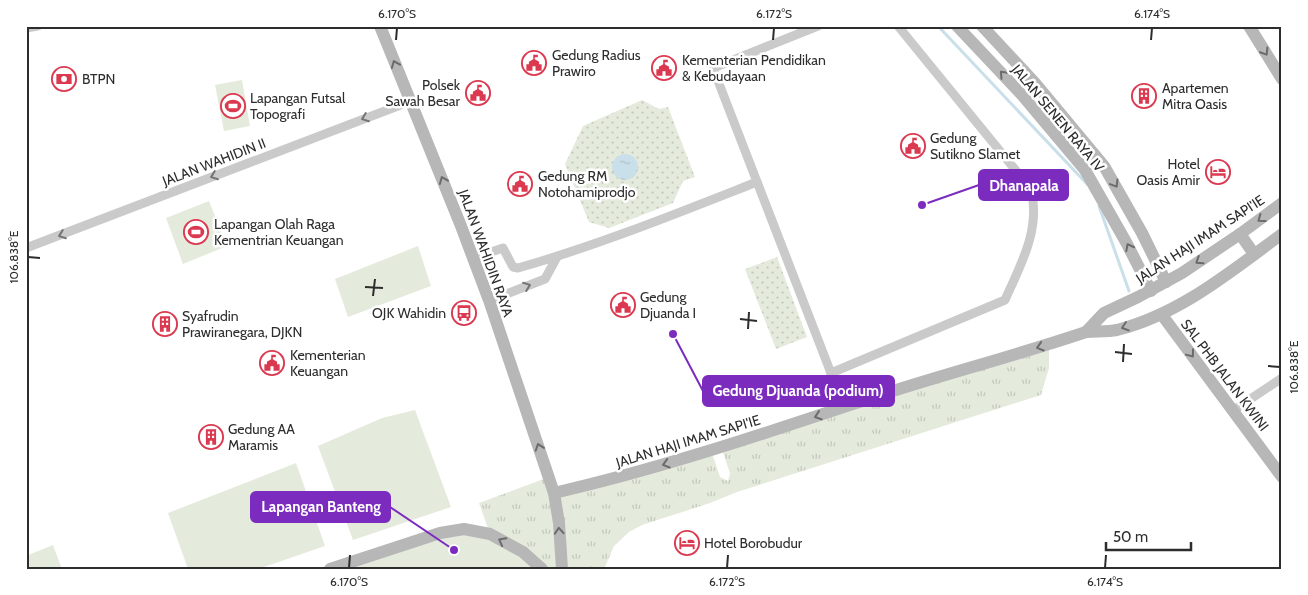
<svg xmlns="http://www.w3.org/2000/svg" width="1308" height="595" viewBox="0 0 1308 595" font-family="Cabin,sans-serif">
<defs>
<pattern id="grass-tufts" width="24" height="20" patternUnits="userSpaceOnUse" patternTransform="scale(1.25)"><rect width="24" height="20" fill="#e4eadc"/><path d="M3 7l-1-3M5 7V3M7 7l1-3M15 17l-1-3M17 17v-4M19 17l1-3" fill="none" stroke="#c4c9bd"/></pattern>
<pattern id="garden-dots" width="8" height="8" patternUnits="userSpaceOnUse" patternTransform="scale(1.25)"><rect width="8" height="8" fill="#e4eadc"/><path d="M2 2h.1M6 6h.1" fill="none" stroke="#c4c9bd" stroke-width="1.8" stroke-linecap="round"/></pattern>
<pattern id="water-ripples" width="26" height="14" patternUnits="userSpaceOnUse" patternTransform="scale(1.25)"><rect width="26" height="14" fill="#c9dfe9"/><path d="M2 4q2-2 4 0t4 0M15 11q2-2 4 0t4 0" fill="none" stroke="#adc0c8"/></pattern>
</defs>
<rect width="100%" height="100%" fill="#fff"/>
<path fill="url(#grass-tufts)" d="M1049,344V368L1041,395L737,492L710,503L642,525L629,532L614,546L604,569H542L490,534L479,503L549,477L554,493L711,450L720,477L728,481L730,473L721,447Z"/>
<g fill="#e4eadc">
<path d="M242,80L250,126L224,131L215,85Z"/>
<path d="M209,201L227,246L183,264L166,218Z"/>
<path d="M418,246L431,286L348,317L335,279Z"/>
<path d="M415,410L451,507L353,540L318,446L382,418Z"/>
<path d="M296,463L325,546L258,569H188L168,513Z"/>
<path d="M452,530L490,534L542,569H329Z"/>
<path d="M53,545L62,569H26V556Z"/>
</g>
<g fill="url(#garden-dots)" fill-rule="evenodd">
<path d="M642,100L659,109L668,107L695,177L683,181L673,203L609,228L589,222L565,164L583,126ZM622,155L626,180L618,177L613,171L615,159Z"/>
<path d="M777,257L807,337L776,349L745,269Z"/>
</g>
<circle fill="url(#water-ripples)" cx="625" cy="167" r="13"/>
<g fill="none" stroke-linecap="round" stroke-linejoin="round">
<g stroke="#c9dfe9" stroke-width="3">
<path d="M938,26L1087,184"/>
<path d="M1099,206L1129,291"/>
</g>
<g stroke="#cacaca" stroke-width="9">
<path d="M818,26L713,68L829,368L843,408"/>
<path d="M26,28L38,26"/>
<path d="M26,248L411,101"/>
<path d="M473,258L503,248L513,267L518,268C599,245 678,213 757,182"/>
<path d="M490,303L509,293L545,279L557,257"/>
<path d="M831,373L1005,300C1021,264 1041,229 1031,189L898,26"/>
<path d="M1234,410L1282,378"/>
</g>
<g stroke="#b7b7b7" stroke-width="12">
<path d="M380,26L461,226L490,303L554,493L559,523L562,569"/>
<path d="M957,26L1022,95L1085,170L1126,242L1151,291"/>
<path d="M982,26L1035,83L1104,166L1142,233L1166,282"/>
<path d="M1249,26L1282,79"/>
<path d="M1240,234L1254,254"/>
<path d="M1162,315L1282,477"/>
<path d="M1086,332L1104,313L1138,297L1182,273L1240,234L1282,203"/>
<path d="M554,493C659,469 760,435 862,401C936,376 1012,357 1086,332C1096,331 1107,332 1117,330C1180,314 1230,272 1282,234"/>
<path d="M330,569L440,533L464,529L490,534L523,552L542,569"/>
</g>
</g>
<defs><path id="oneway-chevron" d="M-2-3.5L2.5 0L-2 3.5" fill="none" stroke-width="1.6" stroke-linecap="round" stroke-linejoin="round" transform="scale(1.25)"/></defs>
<g stroke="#6b6b6b">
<use href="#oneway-chevron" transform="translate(1265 52) rotate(58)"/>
<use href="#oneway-chevron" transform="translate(395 64) rotate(-112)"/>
<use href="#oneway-chevron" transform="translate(1003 74) rotate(-133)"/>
<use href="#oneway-chevron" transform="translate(443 180) rotate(-112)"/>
<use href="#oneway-chevron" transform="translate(1115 184) rotate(59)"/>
<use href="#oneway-chevron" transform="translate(1261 219) rotate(144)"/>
<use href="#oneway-chevron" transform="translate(1129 247) rotate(-117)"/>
<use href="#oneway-chevron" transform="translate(1199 261) rotate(147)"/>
<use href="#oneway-chevron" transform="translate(1125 327) rotate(161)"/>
<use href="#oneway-chevron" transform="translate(1040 347) rotate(163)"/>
<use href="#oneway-chevron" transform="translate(1191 354) rotate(53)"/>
<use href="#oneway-chevron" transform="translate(818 416) rotate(162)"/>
<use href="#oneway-chevron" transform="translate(539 447) rotate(-109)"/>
<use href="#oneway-chevron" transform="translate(666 464) rotate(164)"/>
<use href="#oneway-chevron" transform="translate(559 531) rotate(-94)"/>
<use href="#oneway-chevron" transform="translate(502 541) rotate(-152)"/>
</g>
<g stroke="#747474">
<use href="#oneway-chevron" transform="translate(365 118) rotate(159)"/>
<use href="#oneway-chevron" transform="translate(214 176) rotate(159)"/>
<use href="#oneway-chevron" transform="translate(62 235) rotate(159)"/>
<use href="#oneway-chevron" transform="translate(527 286) rotate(-21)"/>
</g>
<path fill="none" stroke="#2d2d2d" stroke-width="2" d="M396,40L397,28M773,40L774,28M1151,40L1152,28M28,257L40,258M365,287L383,288M373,296L375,279M740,319L757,321M748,329L749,312M1115,352L1132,354M1123,362L1124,344M1268,366L1280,367M349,568L350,555M727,568L728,555M1105,568L1106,555"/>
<defs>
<symbol id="civic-ring" viewBox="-11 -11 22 22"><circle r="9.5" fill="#fff" stroke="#db394f" stroke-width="1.5"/><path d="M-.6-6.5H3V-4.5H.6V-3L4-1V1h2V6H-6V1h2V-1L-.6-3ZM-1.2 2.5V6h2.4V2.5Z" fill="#db394f"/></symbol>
<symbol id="bank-ring" viewBox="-11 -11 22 22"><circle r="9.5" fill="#fff" stroke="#db394f" stroke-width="1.5"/><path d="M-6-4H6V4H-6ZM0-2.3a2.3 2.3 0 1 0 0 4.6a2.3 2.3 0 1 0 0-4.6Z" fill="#db394f"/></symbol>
<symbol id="building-ring" viewBox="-11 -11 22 22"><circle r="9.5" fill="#fff" stroke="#db394f" stroke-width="1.5"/><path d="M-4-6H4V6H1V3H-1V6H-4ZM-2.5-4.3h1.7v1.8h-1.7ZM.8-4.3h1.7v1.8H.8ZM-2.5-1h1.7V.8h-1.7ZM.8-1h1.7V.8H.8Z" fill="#db394f"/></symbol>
<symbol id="stadium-ring" viewBox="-11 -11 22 22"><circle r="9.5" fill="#fff" stroke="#db394f" stroke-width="1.5"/><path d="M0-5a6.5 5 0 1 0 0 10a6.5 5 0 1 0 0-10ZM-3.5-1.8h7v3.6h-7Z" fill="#db394f"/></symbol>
<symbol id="hotel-ring" viewBox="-11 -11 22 22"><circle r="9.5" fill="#fff" stroke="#db394f" stroke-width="1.5"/><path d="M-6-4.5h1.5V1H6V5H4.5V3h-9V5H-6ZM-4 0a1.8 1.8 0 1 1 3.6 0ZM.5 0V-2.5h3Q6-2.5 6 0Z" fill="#db394f"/></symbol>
<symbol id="bus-ring" viewBox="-11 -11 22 22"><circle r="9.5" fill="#fff" stroke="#db394f" stroke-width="1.5"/><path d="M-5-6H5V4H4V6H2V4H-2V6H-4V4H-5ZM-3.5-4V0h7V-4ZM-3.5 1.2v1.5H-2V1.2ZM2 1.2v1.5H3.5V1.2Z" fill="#db394f"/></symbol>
</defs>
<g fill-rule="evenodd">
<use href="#civic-ring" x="520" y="49" width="28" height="28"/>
<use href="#civic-ring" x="650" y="54" width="28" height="28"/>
<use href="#bank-ring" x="50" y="65" width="28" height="28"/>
<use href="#civic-ring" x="464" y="79" width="28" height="28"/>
<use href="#building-ring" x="1130" y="82" width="28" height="28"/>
<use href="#stadium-ring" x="219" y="92" width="28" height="28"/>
<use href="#civic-ring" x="899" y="132" width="28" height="28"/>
<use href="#hotel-ring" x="1204" y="158" width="28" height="28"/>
<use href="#civic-ring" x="506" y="170" width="28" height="28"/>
<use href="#stadium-ring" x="182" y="218" width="28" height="28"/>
<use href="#civic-ring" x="609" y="291" width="28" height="28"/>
<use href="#bus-ring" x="450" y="299" width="28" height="28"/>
<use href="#building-ring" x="151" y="310" width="28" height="28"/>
<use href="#civic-ring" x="258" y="349" width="28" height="28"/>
<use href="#building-ring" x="197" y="423" width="28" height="28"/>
<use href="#hotel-ring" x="673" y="529" width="28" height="28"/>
</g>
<g text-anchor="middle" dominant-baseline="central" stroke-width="5" stroke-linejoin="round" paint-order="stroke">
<g font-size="14" fill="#2d2d2d" stroke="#fff" text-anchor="start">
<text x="552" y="55">Gedung Radius<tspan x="552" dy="16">Prawiro</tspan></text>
<text x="682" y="60">Kementerian Pendidikan<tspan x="682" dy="16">&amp; Kebudayaan</tspan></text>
<text x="82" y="79">BTPN</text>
<text x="460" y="85" text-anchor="end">Polsek<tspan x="460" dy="16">Sawah Besar</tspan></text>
<text x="1162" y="88">Apartemen<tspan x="1162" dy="16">Mitra Oasis</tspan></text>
<text x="250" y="98">Lapangan Futsal<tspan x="250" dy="16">Topografi</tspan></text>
<text x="930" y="138">Gedung<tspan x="930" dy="16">Sutikno Slamet</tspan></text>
<text x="1200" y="164" text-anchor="end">Hotel<tspan x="1200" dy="16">Oasis Amir</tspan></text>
<text x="538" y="176">Gedung RM<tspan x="538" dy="16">Notohamiprodjo</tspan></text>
<text x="214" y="224">Lapangan Olah Raga<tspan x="214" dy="16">Kementrian Keuangan</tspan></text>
<text x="640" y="297">Gedung<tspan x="640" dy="16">Djuanda I</tspan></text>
<text x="446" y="313" text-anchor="end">OJK Wahidin</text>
<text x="182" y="316">Syafrudin<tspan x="182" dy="16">Prawiranegara, DJKN</tspan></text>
<text x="290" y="355">Kementerian<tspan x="290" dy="16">Keuangan</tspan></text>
<text x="228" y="429">Gedung AA<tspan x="228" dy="16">Maramis</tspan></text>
<text x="704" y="543">Hotel Borobudur</text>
</g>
<g font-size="14" fill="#2d2d2d" stroke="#fff">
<text transform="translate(1058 118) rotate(50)">JALAN SENEN RAYA IV</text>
<text transform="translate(214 162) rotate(-21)">JALAN WAHIDIN II</text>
<text transform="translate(1200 239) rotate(-33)">JALAN HAJI IMAM SAPI'IE</text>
<text transform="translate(486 253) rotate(70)">JALAN WAHIDIN RAYA</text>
<text transform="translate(1225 375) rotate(53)">SAL PHB JALAN KWINI</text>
<text transform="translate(688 441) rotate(-17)">JALAN HAJI IMAM SAPI'IE</text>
</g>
</g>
<path fill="none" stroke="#7b2cbf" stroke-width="2" d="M922 205L979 185M673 334L703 391M454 550L390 507"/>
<g fill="#7b2cbf" stroke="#fff" stroke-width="2">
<circle cx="922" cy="205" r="5"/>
<circle cx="673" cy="334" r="5"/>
<circle cx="454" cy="550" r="5"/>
</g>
<g fill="#7b2cbf" stroke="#7b2cbf" stroke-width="2">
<rect x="979" y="170" width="89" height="30" rx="5"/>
<rect x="703" y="376" width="191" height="30" rx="5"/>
<rect x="251" y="492" width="139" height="30" rx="5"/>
</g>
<g font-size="15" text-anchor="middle" font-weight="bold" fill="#fff">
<text x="1024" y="191">Dhanapala</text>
<text x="798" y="396">Gedung Djuanda (podium)</text>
<text x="321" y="512">Lapangan Banteng</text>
</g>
<rect width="1308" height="595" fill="none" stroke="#ffffff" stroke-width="55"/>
<path d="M1106 542v8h85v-8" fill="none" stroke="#2d2d2d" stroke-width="2.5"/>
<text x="1113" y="542" font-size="15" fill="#2d2d2d" stroke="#ffffff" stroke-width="4" paint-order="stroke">50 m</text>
<rect x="28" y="28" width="1252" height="540" fill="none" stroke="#2d2d2d" stroke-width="2"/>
<g font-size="12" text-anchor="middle" fill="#2d2d2d">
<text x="397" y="18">6.170°S</text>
<text x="774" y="18">6.172°S</text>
<text x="1152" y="18">6.174°S</text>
<text transform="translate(14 257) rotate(-90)" y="4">106.838°E</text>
<text transform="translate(1294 367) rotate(-90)" y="4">106.838°E</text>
<text x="349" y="586">6.170°S</text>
<text x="727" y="586">6.172°S</text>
<text x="1105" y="586">6.174°S</text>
</g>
</svg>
